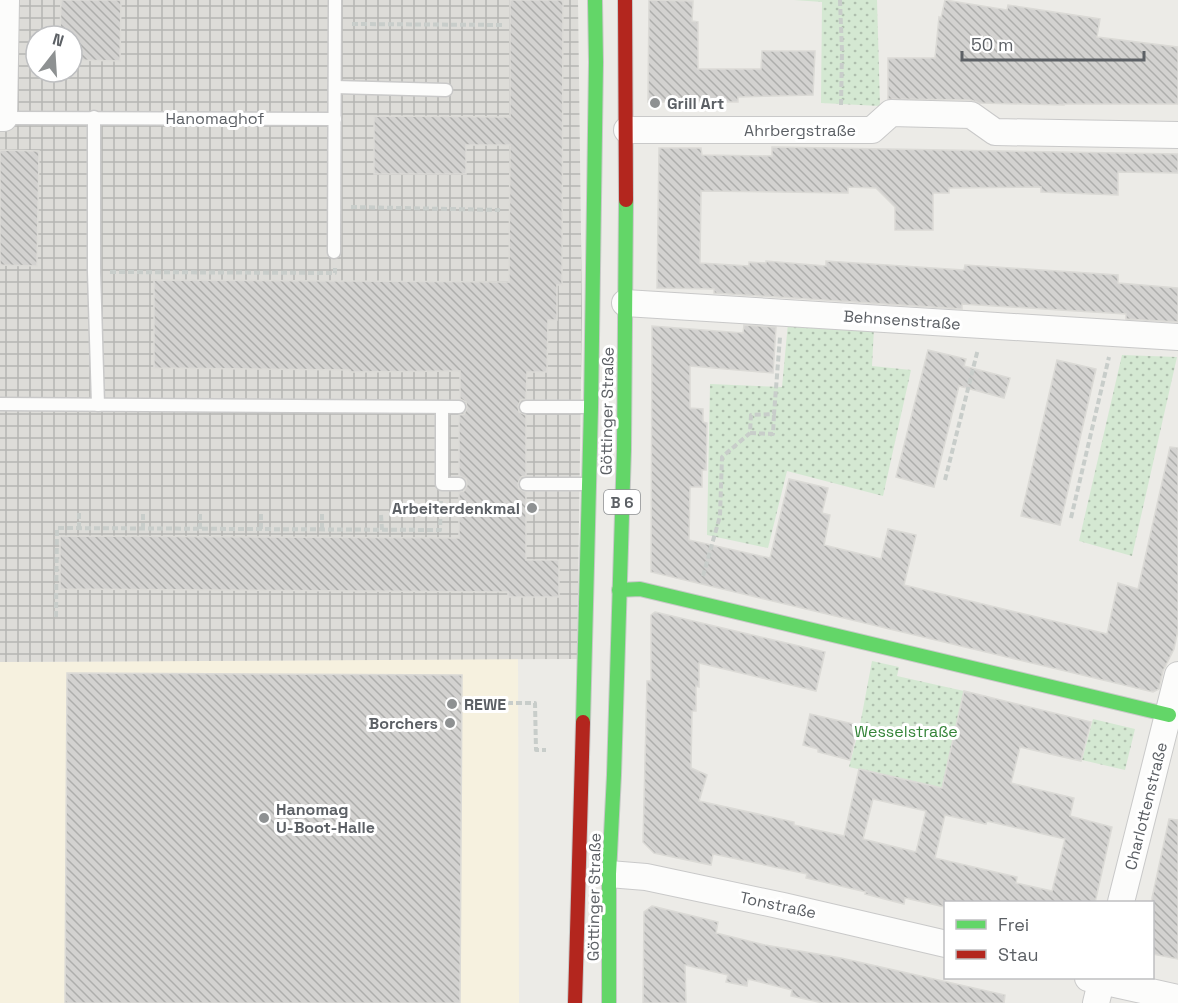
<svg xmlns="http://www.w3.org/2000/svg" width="1178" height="1003" viewBox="0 0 1178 1003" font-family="'Space Grotesk',sans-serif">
<defs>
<pattern id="industrial-grid" width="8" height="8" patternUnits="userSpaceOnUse" patternTransform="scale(1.5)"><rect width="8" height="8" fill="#dddcd8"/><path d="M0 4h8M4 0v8" fill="none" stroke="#b6b6b3"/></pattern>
<pattern id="park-dots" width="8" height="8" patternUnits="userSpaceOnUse" patternTransform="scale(1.5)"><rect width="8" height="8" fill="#d4e8d2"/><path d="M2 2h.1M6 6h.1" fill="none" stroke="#afbfae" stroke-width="1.8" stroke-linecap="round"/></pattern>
<pattern id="building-back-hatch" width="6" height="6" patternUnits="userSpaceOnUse" patternTransform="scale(1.5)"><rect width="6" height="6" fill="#d3d2d0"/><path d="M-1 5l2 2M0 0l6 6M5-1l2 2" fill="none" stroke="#aeaeac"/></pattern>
</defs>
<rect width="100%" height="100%" fill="#ecebe7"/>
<path fill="#f6f1df" d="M518,659L519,1003H0V662Z"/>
<path fill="url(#industrial-grid)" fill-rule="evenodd" d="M0,0H578L582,313L577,659L0,662ZM36,36H72V72H36Z"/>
<g fill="url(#park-dots)">
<path d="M794,0H877L880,106L821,103L822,2Z"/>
<path d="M788,323L874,328L872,366L911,370L883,496L787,471L768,548L707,535L710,384L782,387Z"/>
<path d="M1122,355L1177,357L1132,556L1079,541Z"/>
<path d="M872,661L899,667L897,676L964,691L942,788L849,767L860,725Z"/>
<path d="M1093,719L1135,729L1125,770L1082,760Z"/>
</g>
<g fill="url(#building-back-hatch)" stroke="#dbdad6" stroke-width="1.5" fill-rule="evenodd">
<path d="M61,0H121L120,61L72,60V36H60Z"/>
<path d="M510,0H563L562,285H557V320H548L547,372H527L526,399L521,400L518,406L519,412L526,415V476L521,477L518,483L519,489L526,492V560H559V597H508V592L60,589V536L459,538V492L464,491L467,485L466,479L459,476V415L464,414L467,408L466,402L460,399V371L350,372V370L154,368V280L509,282L510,145H466V174H374V116L510,117Z"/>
<path d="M649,0L693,1L692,21L698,22V69H761L762,51H815L813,95L738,97V102H648Z"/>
<path d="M945,0L1007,10L1008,5L1100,19L1097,37L1178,47V104H1064V105L979,103L971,100L888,99V58H935L939,17L941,18Z"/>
<path d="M772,147L1178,154V173L1118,172V195L1041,192V187L949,188V193H933V230H895V207L876,188L848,187V193L701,191L700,263L749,266V262L766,263V261L826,266V261L964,270L965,265L1118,275V283L1178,288V322L1126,319V314L1060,310L962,304V309L714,293V289L657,288L659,148H701L702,155L772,156Z"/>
<path d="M0,150L39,151L37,266L0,265Z"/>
<path d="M744,325L776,327L773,373L690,366V408L703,409V422L707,423L706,470H702V487H690L689,540L770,558L789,479L828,488L822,513L830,515L824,545L881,559L888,529L916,535L904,585L1107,634L1118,583L1138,589L1170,447L1178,448V630L1174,649L1163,671L1159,689L1153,692L651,572L652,326L743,333Z"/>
<path d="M928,350L966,359L964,366L1010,378L1004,398L959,386L934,487L896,477Z"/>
<path d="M1057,360L1096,369L1060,525L1021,516Z"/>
<path d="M655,612L825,652L816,691L699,663V687L696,686V711H692L691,768L707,775L699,801L794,822V825L844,836L859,769L942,788L964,691L1091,722L1081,761L1020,747L1011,783L1074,798L1070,816L1112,827L1095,903H945V907L905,898L904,904L865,894L866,892L806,878L807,874L713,854L711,865L654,853L643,842L647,681H651V615ZM873,799L926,811L916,852L863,839ZM945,815L986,824L987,821L1065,839L1052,891L1016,883L1017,877L935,858Z"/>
<path d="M67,673L462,675L460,1003H65Z"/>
<path d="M810,714L858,725L850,760L818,752V749L803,745Z"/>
<path d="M1169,819L1178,820V959L1152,954V898Z"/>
<path d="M652,906L718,922L716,933L765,945L841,958L1005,995L1004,1003H823L791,996L792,990L748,979L747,986L726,982L728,975L685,965L686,1003H643L644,912Z"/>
</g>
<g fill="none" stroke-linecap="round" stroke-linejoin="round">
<defs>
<g id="lane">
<path d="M335,87L446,90"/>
<path d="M94,117V272L98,405"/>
<path d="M4,118L335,119"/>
<path d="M334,252L335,0"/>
<path d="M0,404L459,407"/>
<path d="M442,407V484H459"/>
<path d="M526,407H590"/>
<path d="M526,484H588"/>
</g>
<g id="street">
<path d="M0,118H4L6,0"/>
<path d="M627,130H872L891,113L971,115L995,132L1178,135"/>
<path d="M625,303L1178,337"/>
<path d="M609,874L646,877L783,906L946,944"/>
<path d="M1121,902L1178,675"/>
<path d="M1088,978L1178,998"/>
<path d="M1096,1003L1102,978"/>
</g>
<g id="fast">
<path d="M619,590L640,589L1169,715"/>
<path d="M583,722L591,407L596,62L595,0"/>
<path d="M609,1003V874L614,775L624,449L626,200"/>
</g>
<g id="jam">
<path d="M625,0L626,200"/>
<path d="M575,1003L583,722"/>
</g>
</defs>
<use href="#lane" stroke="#c9c9c9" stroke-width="15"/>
<use href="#street" stroke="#c9c9c9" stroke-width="28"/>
<use href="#fast" stroke="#c7c8c7" stroke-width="16"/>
<use href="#jam" stroke="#c7c8c7" stroke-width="16"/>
<g stroke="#c8cdca" stroke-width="4" stroke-dasharray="6 3" stroke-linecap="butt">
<path d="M840,0L842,51L841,105"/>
<path d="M352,24L505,25"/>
<path d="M351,207L500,210"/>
<path d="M110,272L335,273V268"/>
<path d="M750,433L773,434L774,414"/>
<path d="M945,480L978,349"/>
<path d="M143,514V528"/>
<path d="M200,514V529"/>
<path d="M261,514V529"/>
<path d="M381,515L382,530"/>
<path d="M1071,518L1109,357"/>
<path d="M79,528V513"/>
<path d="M322,529V514"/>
<path d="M703,576L720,516L722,457L750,433L751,415L774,414L780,337"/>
<path d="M56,617L57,528L440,530L441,500"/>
<path d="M462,703H535L536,750H546"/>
</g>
<use href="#lane" stroke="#fcfcfb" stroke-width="12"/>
<use href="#street" stroke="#fcfcfb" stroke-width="26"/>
<use href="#fast" stroke="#63d668" stroke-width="14"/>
<use href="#jam" stroke="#b3261e" stroke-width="14"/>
</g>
<g fill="#8e9192" stroke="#fff" stroke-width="2">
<circle cx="655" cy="103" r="6"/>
<circle cx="532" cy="508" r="6"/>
<circle cx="452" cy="704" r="6"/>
<circle cx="450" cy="723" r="6"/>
<circle cx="264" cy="818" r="6"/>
</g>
<g text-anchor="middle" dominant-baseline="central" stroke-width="6" stroke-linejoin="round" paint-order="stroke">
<rect fill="#fff" stroke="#8d9093" stroke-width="1.5" x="604" y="490" width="36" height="24" rx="4.5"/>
<g font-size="15" font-weight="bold" fill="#5c6065">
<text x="622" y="502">B 6</text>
</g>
<g font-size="16" font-weight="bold" fill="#5c6065" stroke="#fff" text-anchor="start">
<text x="667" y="103">Grill Art</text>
<text x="520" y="508" text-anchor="end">Arbeiterdenkmal</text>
<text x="464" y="704">REWE</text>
<text x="438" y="723" text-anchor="end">Borchers</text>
<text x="276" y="809">Hanomag<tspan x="276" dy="18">U-Boot-Halle</tspan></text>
</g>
<g font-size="16" fill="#5c6065" stroke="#fff">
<text x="215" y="118">Hanomaghof</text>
<text x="800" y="130">Ahrbergstraße</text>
<text transform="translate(902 320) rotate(4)">Behnsenstraße</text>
<text transform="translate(607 411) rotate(-89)">Göttinger Straße</text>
<text transform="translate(1146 806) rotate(-76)">Charlottenstraße</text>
<text transform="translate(594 897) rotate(-89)">Göttinger Straße</text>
<text transform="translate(778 905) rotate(12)">Tonstraße</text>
</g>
<g font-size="16" fill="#348438" stroke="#fff">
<text x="906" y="731">Wesselstraße</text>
</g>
</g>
<rect x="944" y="901" width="210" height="78" fill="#ffffff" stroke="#bebfc1" stroke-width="1.5"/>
<rect x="956" y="920" width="30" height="9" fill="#63d668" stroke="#bebfc1" stroke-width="1.5"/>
<text x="998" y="931" font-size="18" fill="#5c6065">Frei</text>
<rect x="956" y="950" width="30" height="9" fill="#b3261e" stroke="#bebfc1" stroke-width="1.5"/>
<text x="998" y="961" font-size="18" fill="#5c6065">Stau</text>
<g transform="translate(54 54) rotate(17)"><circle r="28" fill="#ffffff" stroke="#bebfc1" stroke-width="1.5"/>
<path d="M0-4.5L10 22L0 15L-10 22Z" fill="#8e9192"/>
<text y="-9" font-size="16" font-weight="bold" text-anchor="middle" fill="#5c6065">N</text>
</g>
<path d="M962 51v9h182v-9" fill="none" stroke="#5c6065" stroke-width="3"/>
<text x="971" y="51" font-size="18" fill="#5c6065" stroke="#ffffff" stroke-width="4.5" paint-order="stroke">50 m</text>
</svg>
